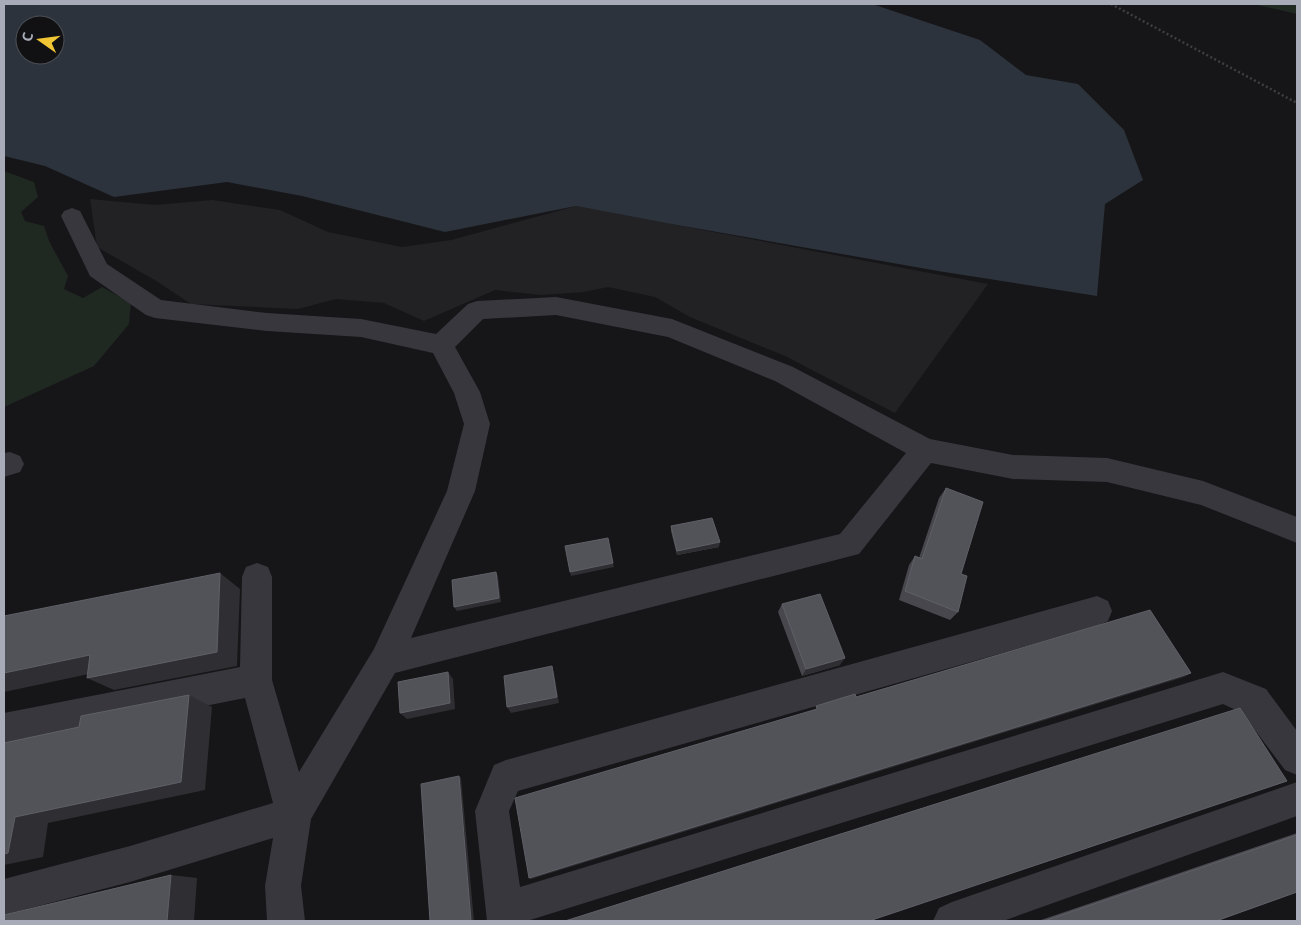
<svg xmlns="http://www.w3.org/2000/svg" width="1301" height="925" viewBox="0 0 1301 925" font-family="'Noto Sans',sans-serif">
<rect width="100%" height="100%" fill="#161618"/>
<path fill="#222225" d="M90,199L155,205L212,200L280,210L328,232L402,247L451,240L576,206L988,284L895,413L785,356L690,317L655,297L608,287L584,292L541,295L495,290L424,321L384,303L336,299L298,309L191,304L158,282L97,247Z"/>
<g fill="#202822">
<path d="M1253,4H1297V14Z"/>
<path d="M4,171L34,182L38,197L21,212L25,221L44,226L49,241L68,276L64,289L83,298L102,287L131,303L129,324L94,366L4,407Z"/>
</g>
<path fill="#2c333c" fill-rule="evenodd" d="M4,4H872L980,40L1026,75L1078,84L1124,130L1143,180L1105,204L1097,296L938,271L666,223L576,206L445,232L302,196L227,182L114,197L45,166L4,156ZM25,25H55V55H25Z"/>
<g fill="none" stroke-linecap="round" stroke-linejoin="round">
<path stroke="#3d3e44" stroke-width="2.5" stroke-dasharray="2 2.5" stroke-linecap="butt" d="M1111,4L1297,103"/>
<g fill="#37373d" fill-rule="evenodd">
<path d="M72,208L80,211L107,264L161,300L267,313L361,319L436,334L468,304L477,301L556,297L672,319L793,367L930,439L1013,455L1107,458L1203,481L1297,517V543L1201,505L1107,482L1013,479L931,463L859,554L395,673L311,819L301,886L305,921H267L265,886L273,838L130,882L4,915V879L130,846L273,803L245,698L4,746V713L240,667L242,577L246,567L257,563L268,567L272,577V680L299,772L374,649L447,491L464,424L454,393L433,353L361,337L267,331L155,318L146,315L90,276L61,216L64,211ZM556,315L668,337L775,381L906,453L840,534L411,638L475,491L490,424L480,392L455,347L483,319Z"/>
<path d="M10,452L20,456L24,464L20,472L4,477V453Z"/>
<path d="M1097,596L1108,601L1112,611L1108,621L1097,626L518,791L509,811L520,887L1223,672L1266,689L1297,731V775L1285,770L1242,713L1223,704L527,921H487L475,811L494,765L506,760Z"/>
<path d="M1297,782V816L1003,921H933L939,908L952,902Z"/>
</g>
</g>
<g fill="#47474d">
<path d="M946,488L961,574L958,612L950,620L899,600L909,565L915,556L919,558L939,498Z"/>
<path d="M671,526L719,547L677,555L671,531Z"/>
<path d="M782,604L840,665L802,676L778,612Z"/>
<path d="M1297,833V892L1216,921H1038Z"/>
</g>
<g fill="#2f2f33">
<path d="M720,542L719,547L677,555V551Z"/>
<path d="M613,563L614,567L571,576L570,572Z"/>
<path d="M496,572L498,576L501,602L457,611L454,607Z"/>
<path d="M220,573L240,589L237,666L114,690L87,678Z"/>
<path d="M90,655L117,668L4,692V673Z"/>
<path d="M845,658L840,665L802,676L806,669Z"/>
<path d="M552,666L554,673L559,703L511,713L507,707Z"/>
<path d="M448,672L453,679L455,709L407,719L400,713Z"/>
<path d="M1191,673L1184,677L531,879L529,878Z"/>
<path d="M189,695L212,707L205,790L48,823L43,857L4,865V854L15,817Z"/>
<path d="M459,776L461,778L474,921H471Z"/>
<path d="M171,875L197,878L194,921H167Z"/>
</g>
<g fill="#525259" stroke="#5f6068">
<path d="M946,488L983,502L961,574L967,576L958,612L905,591L915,556L922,559Z"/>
<path d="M712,518L720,542L677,551L671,526Z"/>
<path d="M608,538L613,563L570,572L565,546Z"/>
<path d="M496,572L499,598L454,607L452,580Z"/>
<path d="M220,573L217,652L87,678L90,655L4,673V616Z"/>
<path d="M820,594L845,658L806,669L782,604Z"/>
<path d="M1150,610L1191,673L529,878L515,798L817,709L816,706L855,694L856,697Z"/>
<path d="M552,666L557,697L507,707L504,676Z"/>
<path d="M448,672L450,703L400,713L398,682Z"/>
<path d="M189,695L181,782L15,817L8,853L4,854V743L79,727L81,716Z"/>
<path d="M1240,708L1287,781L869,921H565Z"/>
<path d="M459,776L471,921H430L421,784Z"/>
<path d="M1297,835V892L1216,921H1044Z"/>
<path d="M171,875L167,921H4V915Z"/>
</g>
<rect width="1301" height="925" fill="none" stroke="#a8abb8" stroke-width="10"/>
<g transform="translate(40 40) rotate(284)"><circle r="24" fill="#111113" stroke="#4d4f55"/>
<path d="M0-4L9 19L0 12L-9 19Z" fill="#f1c635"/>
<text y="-8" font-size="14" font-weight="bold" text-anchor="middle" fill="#a8abb8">С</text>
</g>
</svg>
